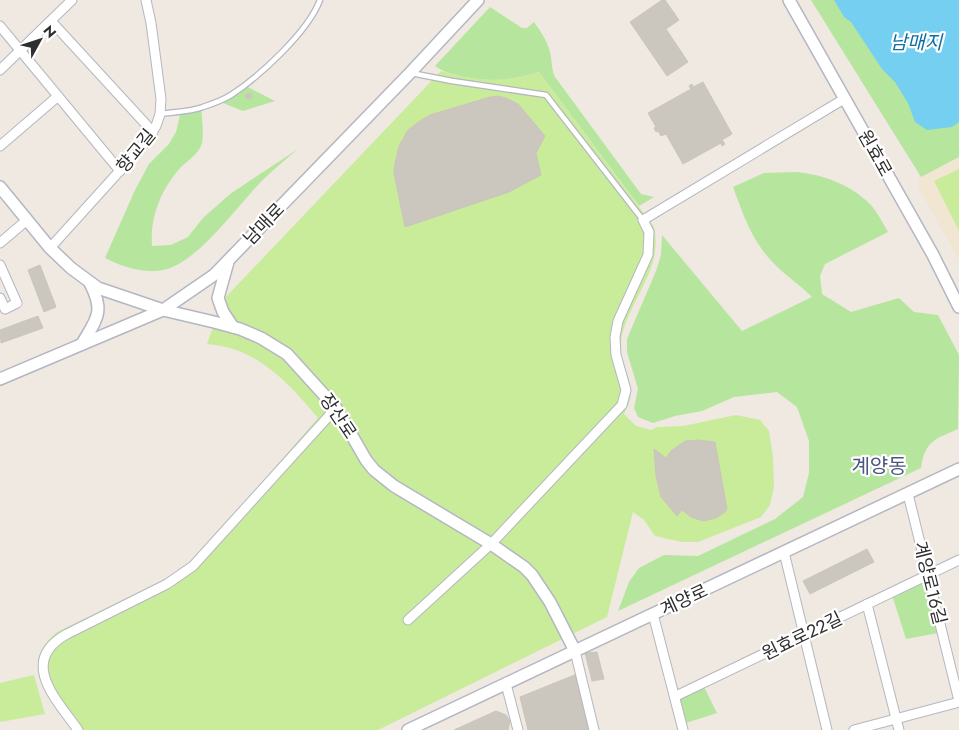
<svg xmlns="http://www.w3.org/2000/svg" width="959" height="730" viewBox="0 0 959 730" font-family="Jost,'Noto Sans KR',sans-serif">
<rect width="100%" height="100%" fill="#efe9e1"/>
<path fill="#f0e6d1" d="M959,157V260L918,187L919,178Z"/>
<g fill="#b6e59e">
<path d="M811,0H959V157L921,177Z"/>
<path d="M490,7L522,28H527L534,22C542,33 549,44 551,57C552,65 552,70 555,77L641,194L654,197L639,206L539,72C511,81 485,83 457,75C448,73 442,71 435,66Z"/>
<path d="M244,85L275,101L243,111L218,101Z"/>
<path d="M201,108C202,119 204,132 202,143C200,152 189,160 182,166C161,189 150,216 152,246L171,245L188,237L203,218L230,194L298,149C284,161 269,173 256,187C234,211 198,260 167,269C146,275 123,267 105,258L135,190L149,164L169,144L176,132L181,111Z"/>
<path d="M797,172C825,175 851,185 871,205C878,213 883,224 888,232L825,264L820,276L822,294L851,312L899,298L914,312L938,315L959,355L958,429C936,439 925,440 921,468L618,611L629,582L639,568L664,555L698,556L775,519L803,497L809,473V441L797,407L777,392L734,397L702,411L675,416L653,423L638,417L634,408L638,389L627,352V339L656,271L661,255L662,235L742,331L812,297C796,281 774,268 761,248C748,230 741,208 733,187L764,173Z"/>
<path d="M924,579L938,633L906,639L892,595Z"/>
<path d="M703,685L717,713L683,724L678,697Z"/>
</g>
<g fill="#c9ec9a">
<path d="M441,71C479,81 501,84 539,72L654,227C664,269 628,301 621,340C617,360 635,379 630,400C629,405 626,409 624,414L636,426L651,430L657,427L683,426L736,415L760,420L769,431L773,457L774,487L770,505L761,517L698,542H682L655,536L644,520L633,512L607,617L378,730H72C51,698 16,665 57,632L170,577L193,561L318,418C295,390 266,358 230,348C223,346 215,345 207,344L223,300Z"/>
<path d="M959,169V231L934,181Z"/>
<path d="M34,675L45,714L0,722V683Z"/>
</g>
<path fill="#75cff0" d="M834,0H959V122L952,127L927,130L915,122L908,103L895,82L882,69L851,22L844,17Z"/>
<g fill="#cbc7bf" stroke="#cbc5ba">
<path d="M662,0H665L679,20L666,29L688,62L667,76L630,22Z"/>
<path d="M703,82L732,134L722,140L725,144L722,146L721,143L683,164L666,134L661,136L658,131L656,132L654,128L656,127L648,113L691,89L689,86L692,84L693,87Z"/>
<circle cx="249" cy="96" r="3"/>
<path d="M498,96L506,98L518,104L545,136L536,153L541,175L509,192L405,227L394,173V168L399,146L408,130L420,121L430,115L490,97Z"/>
<path d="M40,265L56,307L44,312L28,270Z"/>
<path d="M38,316L43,328L1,343L0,330Z"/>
<path d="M698,440L715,442L727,509L725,512L716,518L703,521L691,517L682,510L677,516L661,497L656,476L654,449L666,458L671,451L685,441Z"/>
<path d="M867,549L874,562L810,594L803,581Z"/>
<path d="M597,652L604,679L592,681L585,653Z"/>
<path d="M577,674L590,730H528L520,697Z"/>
<path d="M496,711L506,715L510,721L508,730H454Z"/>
</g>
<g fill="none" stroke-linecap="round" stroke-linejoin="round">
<defs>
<g id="lane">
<path d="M411,73L452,81L546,95L643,220"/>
<path d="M160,114C174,112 190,112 203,107C212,104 223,100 231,95C260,76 308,32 320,0"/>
</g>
<g id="street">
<path d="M51,21L153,132"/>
<path d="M0,26L120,171"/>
<path d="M0,70L72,0"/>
<path d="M0,146L57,97"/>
<path d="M0,243L27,220"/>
<path d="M50,248L143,145L156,126L160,114L161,99L151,23L146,0"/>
<path d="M0,265L17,303L5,309L0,298"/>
<path d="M908,494L959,701"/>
<path d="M784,552L827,730"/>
<path d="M867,604L899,730"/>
<path d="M653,614L683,730"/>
<path d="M408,620L491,544L622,405L626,390L616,355L615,337L618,321L648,255L649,232L643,220L844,99"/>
<path d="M575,651L594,730"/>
<path d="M506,684L518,730"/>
<path d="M676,696L959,560"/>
<path d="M78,730C56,699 18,661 67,634L167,584L193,566L336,408"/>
<path d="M854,730L959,702"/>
</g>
<g id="secondary">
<path d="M789,0L933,255L959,307"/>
<path d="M0,187L50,248L71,268L98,288L163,310L214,322L240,329L261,338L287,354L336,408L366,460L374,470L394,486L491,544L524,567L532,575L550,602L575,651"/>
<path d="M228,262L218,298L223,312L233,327"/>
<path d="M82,344C97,318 105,312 90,283"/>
<path d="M0,379L163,310L214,275L410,73L478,0"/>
<path d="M408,730L959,469"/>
</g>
</defs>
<use href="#lane" stroke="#b4b7c1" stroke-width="7"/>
<use href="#street" stroke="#b4b7c1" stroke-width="11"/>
<use href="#secondary" stroke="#b4b7c1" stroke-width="14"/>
<use href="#lane" stroke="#fff" stroke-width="4.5"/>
<use href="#street" stroke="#fff" stroke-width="9"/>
<use href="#secondary" stroke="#fff" stroke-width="11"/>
</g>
<g text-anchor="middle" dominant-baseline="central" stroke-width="4.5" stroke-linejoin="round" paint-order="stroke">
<g font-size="18" fill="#2e2e2e" stroke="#fff">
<text transform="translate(136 151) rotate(-51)">향교길</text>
<text transform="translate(875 153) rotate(61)">원효로</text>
<text transform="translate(264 224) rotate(-46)">남매로</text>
<text transform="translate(338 416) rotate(56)">장산로</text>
<text transform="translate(930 583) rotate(76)">계양로16길</text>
<text transform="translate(684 600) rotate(-25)">계양로</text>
<text transform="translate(802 636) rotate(-26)">원효로22길</text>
</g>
<g font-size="19" font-style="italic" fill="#0d6fa3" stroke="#fff">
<text x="916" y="42">남매지</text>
</g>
<g font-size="20" fill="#4d5680" stroke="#fff">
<text x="879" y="466">계양동</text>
</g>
</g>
<g transform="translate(40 40) rotate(50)" stroke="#ffffff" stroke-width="4" paint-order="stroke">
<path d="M0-4L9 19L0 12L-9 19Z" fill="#2e2e2e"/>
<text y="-8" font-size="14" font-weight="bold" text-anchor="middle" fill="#2e2e2e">N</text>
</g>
</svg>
